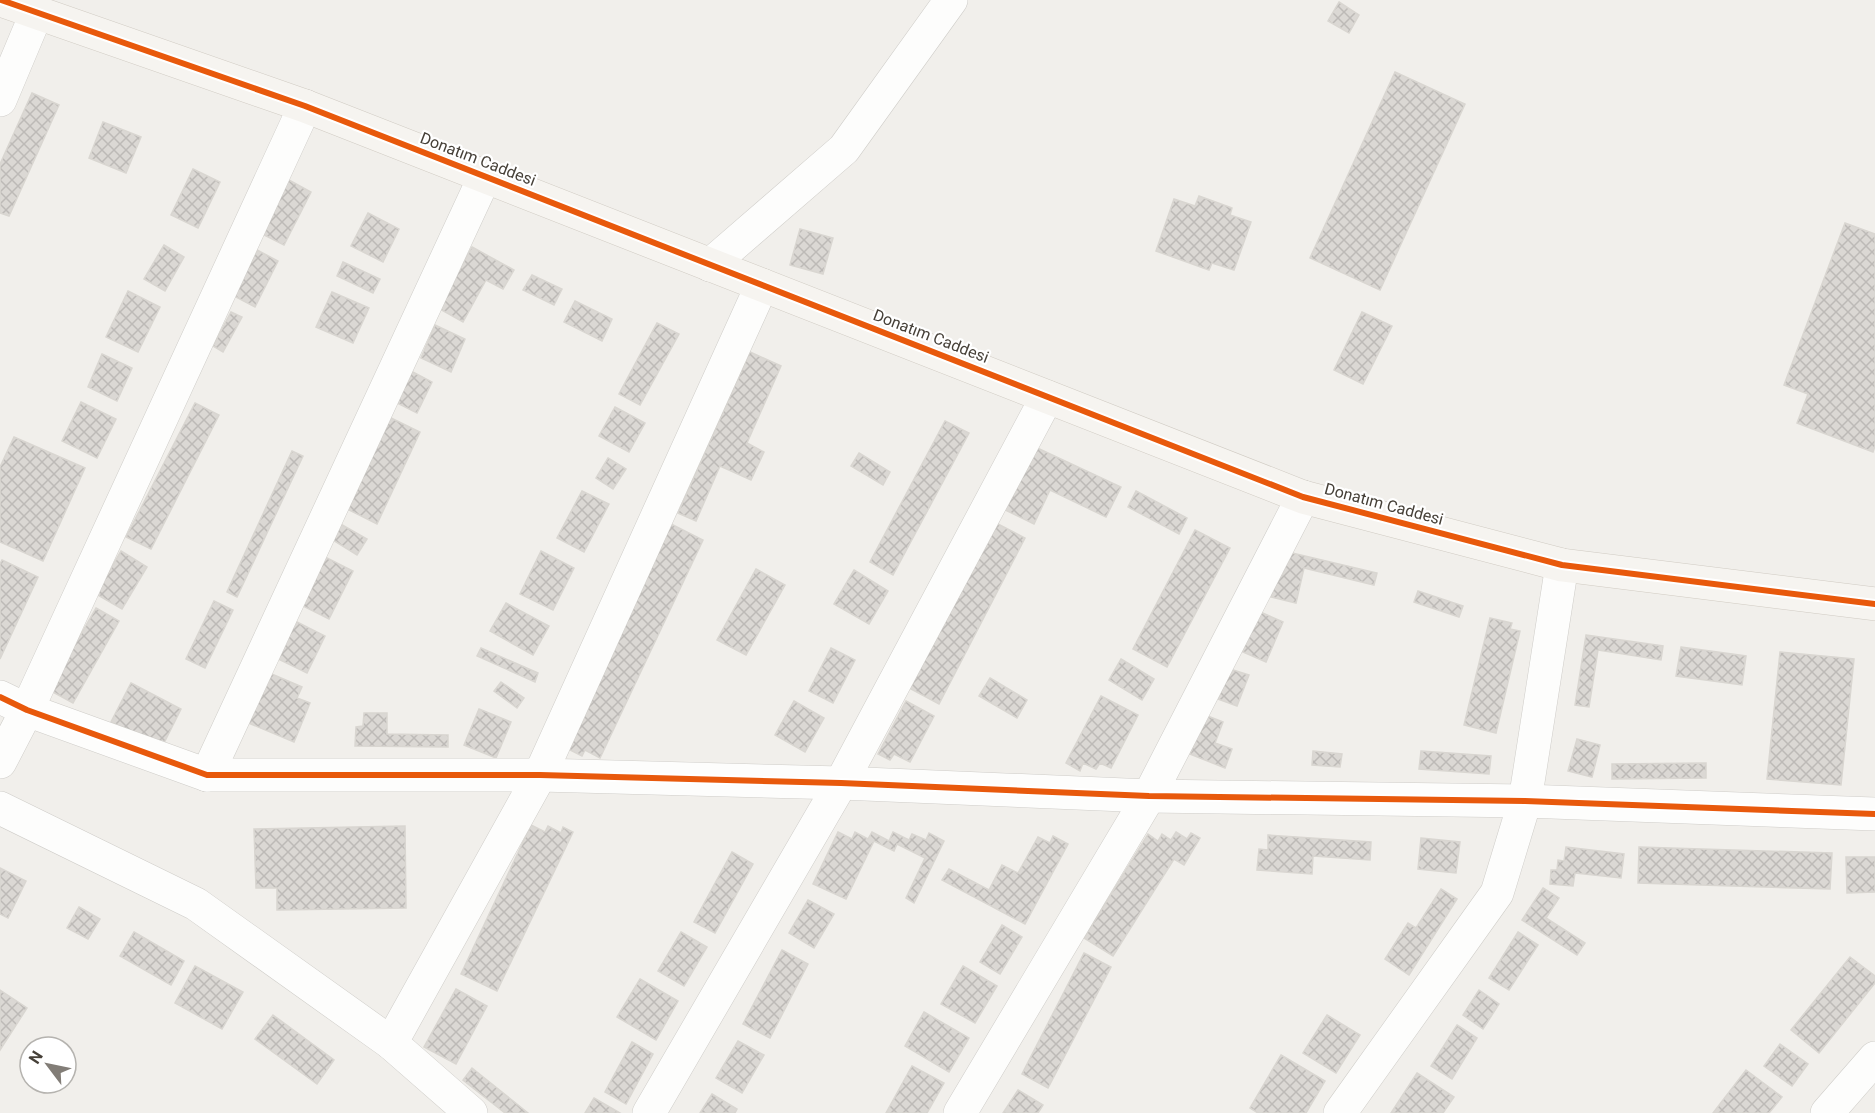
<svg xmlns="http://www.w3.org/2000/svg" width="1875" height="1113" viewBox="0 0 1875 1113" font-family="Roboto,sans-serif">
<defs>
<pattern id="building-cross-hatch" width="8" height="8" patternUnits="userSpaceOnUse" patternTransform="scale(1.5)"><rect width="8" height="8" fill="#dbd8d4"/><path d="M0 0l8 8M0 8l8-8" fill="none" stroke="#bdbab7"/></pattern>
</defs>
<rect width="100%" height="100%" fill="#f1efeb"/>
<g fill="url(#building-cross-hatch)" stroke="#d9d6d1" stroke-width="1.5">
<path d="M1339,2L1359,15L1349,33L1328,21Z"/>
<path d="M1395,72L1465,104L1380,290L1310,258Z"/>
<path d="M32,93L59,105L9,216L0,213V164Z"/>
<path d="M103,122L141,137L126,173L89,158Z"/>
<path d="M193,169L220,182L198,228L171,215Z"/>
<path d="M287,179L311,192L284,245L260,233Z"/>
<path d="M1199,196L1232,208L1230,215L1251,222L1234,270L1212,263L1209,270L1156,251L1174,199L1195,206Z"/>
<path d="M368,213L399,229L383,262L351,246Z"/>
<path d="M1845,223L1875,234V446L1873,452L1797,423L1808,394L1784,385Z"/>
<path d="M800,229L833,238L823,274L790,265Z"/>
<path d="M164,245L184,257L165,291L144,279Z"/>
<path d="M472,247L514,270L503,289L486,280L463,322L438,308Z"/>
<path d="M257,250L278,261L255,307L234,296Z"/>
<path d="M343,262L380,279L373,293L337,276Z"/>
<path d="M532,275L562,289L554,305L523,290Z"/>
<path d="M128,291L160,307L138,352L106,337Z"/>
<path d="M332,292L369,308L353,343L316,327Z"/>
<path d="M575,301L612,319L602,341L564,322Z"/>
<path d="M231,312L242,317L223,352L213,346Z"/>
<path d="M1362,312L1392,326L1363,384L1334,370Z"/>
<path d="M657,323L679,334L640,405L619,394Z"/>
<path d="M435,325L465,339L451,372L421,358Z"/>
<path d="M750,352L781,366L747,443L764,452L751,480L720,466L696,521L678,513Z"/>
<path d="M102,354L132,368L117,401L88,387Z"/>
<path d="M409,370L432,382L417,413L393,401Z"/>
<path d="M81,402L116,419L97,458L62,441Z"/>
<path d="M195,403L219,415L151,549L126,537Z"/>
<path d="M615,407L645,423L629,452L599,436Z"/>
<path d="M389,417L420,432L377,524L345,508Z"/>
<path d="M945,421L969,433L893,575L870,562Z"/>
<path d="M14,437L85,468L43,561L0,542V467Z"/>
<path d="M1033,446L1121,487L1106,517L1050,490L1034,524L1003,509Z"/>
<path d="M292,451L303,456L237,597L227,592Z"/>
<path d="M859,453L890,472L883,485L851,466Z"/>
<path d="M608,458L626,469L613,489L596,478Z"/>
<path d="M582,491L609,504L584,552L557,538Z"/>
<path d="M1136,491L1187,518L1179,534L1128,507Z"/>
<path d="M337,522L367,539L357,555L328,537Z"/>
<path d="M996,523L1025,538L939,704L909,688Z"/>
<path d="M671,524L703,540L600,758L585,750L582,756L566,748Z"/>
<path d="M1195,530L1230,548L1167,667L1133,649Z"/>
<path d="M121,551L147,567L122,609L96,594Z"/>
<path d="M541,551L574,568L553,610L520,594Z"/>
<path d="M1288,552L1377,573L1374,585L1304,568L1296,603L1271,597L1277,574L1283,575Z"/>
<path d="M321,555L353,571L329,619L297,603Z"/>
<path d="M2,560L38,577L0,659V564Z"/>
<path d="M756,569L785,585L746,655L717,640Z"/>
<path d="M854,570L888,591L869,624L834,604Z"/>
<path d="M1418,591L1463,606L1459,617L1414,602Z"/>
<path d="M214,601L233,610L205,668L186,659Z"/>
<path d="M506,603L549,626L533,655L490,631Z"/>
<path d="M96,608L119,621L73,703L49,690Z"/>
<path d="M1258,611L1283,622L1266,662L1241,651Z"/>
<path d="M1490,618L1512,623L1510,629L1520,631L1496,733L1464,725Z"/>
<path d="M293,620L325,636L307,673L274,657Z"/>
<path d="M1586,635L1663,646L1661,660L1598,650L1589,707L1575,705Z"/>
<path d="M1681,647L1746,656L1742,685L1676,676Z"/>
<path d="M481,648L538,673L535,682L477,656Z"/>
<path d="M831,648L855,660L833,703L809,691Z"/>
<path d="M1780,652L1854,659L1841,785L1767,779Z"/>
<path d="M1121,659L1154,679L1142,700L1109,680Z"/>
<path d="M260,669L302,687L297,698L310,703L294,742L239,719Z"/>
<path d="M1230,669L1249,675L1237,706L1218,699Z"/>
<path d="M990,678L1027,700L1017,718L979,696Z"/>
<path d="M501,682L524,698L517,708L494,691Z"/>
<path d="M131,683L181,709L162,747L111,722Z"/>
<path d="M1101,696L1138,715L1111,768L1100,763L1096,769L1083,763L1080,771L1066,763Z"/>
<path d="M794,701L824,718L805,752L775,735Z"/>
<path d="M906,701L934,716L910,762L894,754L890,760L878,754Z"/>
<path d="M479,709L511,722L496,758L464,745Z"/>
<path d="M364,713H387V734L448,735V747L355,746L356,727L363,726Z"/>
<path d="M1205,715L1223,722L1215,743L1232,749L1225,768L1190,754Z"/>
<path d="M1577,739L1600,745L1592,777L1568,771Z"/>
<path d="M1313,751L1342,754L1340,767L1312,765Z"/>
<path d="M1421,751L1491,756L1489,774L1419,769Z"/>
<path d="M1706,763V778L1612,779V764Z"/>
<path d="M531,825L545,832L548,826L561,833L563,827L573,832L497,991L461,974Z"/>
<path d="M405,826L406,908L277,910V888H256L254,829Z"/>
<path d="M838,832L852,839L855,832L868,839L872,832L889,841L893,832L909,840L912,834L926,840L929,833L944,841L914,903L906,898L925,858L897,844L894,851L874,841L846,899L813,884Z"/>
<path d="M1176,832L1187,839L1191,833L1200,838L1184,865L1174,859L1113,956L1084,938L1148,834L1158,841L1162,834L1171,840Z"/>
<path d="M1268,835L1371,842L1370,860L1313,856L1312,874L1257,870L1259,849L1268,850Z"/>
<path d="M1053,836L1068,844L1025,924L942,880L949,869L989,890L1002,865L1018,873L1038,837L1050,843Z"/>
<path d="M1421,838L1460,842L1456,873L1418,869Z"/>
<path d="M1566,847L1624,854L1621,878L1575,873L1573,886L1550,884L1551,870H1557L1558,860L1564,861Z"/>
<path d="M1639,847L1832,853L1830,889L1638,883Z"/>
<path d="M732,852L753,864L715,933L694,922Z"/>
<path d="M1846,857H1875V892L1847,893Z"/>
<path d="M0,868L26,881L8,918L0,914Z"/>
<path d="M1543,888L1559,898L1546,918L1585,943L1577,955L1522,920Z"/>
<path d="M1441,889L1457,899L1409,975L1385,959L1408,923L1416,928Z"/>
<path d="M808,900L834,914L814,948L789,933Z"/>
<path d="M79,907L100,919L88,939L67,928Z"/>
<path d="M1002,925L1022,937L1000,974L980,962Z"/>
<path d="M134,932L184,961L171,985L120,956Z"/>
<path d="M681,932L707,947L684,986L658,971Z"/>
<path d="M1518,932L1538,945L1509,990L1489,978Z"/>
<path d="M782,950L808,964L770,1038L743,1024Z"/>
<path d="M1084,953L1111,967L1048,1088L1022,1074Z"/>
<path d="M1850,957L1875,976V983L1819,1053L1791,1030Z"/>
<path d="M195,966L243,992L222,1029L175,1003Z"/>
<path d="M963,966L997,986L975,1023L941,1004Z"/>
<path d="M640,979L678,1001L656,1040L617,1017Z"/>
<path d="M456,989L487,1006L456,1064L424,1047Z"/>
<path d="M0,990L27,1008L0,1050Z"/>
<path d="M1479,990L1499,1004L1483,1029L1463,1015Z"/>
<path d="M924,1012L969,1038L949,1072L905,1046Z"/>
<path d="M273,1015L334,1060L317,1084L255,1039Z"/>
<path d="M1327,1015L1360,1035L1336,1073L1303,1053Z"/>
<path d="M1457,1025L1477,1038L1452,1079L1431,1066Z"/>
<path d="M738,1041L764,1055L742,1093L716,1078Z"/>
<path d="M632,1042L653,1054L626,1104L605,1092Z"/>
<path d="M1780,1044L1808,1064L1792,1086L1764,1066Z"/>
<path d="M1281,1055L1325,1081L1306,1113H1258L1250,1108Z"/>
<path d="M912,1066L944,1083L927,1113H886Z"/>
<path d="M472,1068L528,1113H505L463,1080Z"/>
<path d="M1746,1070L1782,1097L1769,1113H1713Z"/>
<path d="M1417,1073L1454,1097L1443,1113H1391Z"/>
<path d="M1018,1090L1043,1105L1038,1113H1003Z"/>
<path d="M712,1094L737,1109L735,1113H700Z"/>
<path d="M594,1098L620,1113H585Z"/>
</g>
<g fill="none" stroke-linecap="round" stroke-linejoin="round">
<defs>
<g id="street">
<path d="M0,100L37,12"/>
<path d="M710,265L844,149L951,0"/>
<path d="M0,697L27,710L207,775H540L841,783L1149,796L1525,801L1875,814"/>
<path d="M0,762L27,710L305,106"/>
<path d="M207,775L485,176"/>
<path d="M0,808L196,904L391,1043L471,1113"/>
<path d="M391,1043L540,775L762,285"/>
<path d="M649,1113L841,783L1047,397"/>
<path d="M960,1113L1149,796L1303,497"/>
<path d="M1340,1113L1497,893L1525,801L1562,565"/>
<path d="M1827,1113L1875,1058"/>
</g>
<path id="secondary" d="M1,0L305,106L1303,497L1562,565L1875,604"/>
</defs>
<use href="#street" stroke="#cfcdc9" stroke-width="34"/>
<use href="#secondary" stroke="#d0cbc3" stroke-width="34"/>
<use href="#street" stroke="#fdfdfc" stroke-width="33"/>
<use href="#secondary" stroke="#f6f4f0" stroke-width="33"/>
<defs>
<g id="cycleway">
<path d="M1,0L305,106L1303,497L1562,565L1875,604"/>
<path d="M0,697L27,710L207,775H540L841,783L1149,796L1525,801L1875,814"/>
</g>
</defs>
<use href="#cycleway" stroke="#fff" stroke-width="10"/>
<use href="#cycleway" stroke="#e8590c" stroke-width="6"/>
</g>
<g text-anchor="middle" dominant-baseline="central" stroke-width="4.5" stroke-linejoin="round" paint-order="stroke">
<g font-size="16" fill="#464038" stroke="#fff">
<text transform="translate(478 159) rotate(21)">Donatım Caddesi</text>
<text transform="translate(931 336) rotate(21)">Donatım Caddesi</text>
<text transform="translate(1384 504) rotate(15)">Donatım Caddesi</text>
</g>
</g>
<g transform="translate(48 1065) rotate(302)"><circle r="28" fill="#ffffff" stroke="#b5b3af" stroke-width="1.5"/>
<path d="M0-4.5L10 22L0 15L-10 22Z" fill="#827d77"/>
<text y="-9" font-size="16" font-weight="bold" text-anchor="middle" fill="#464038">N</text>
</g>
</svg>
